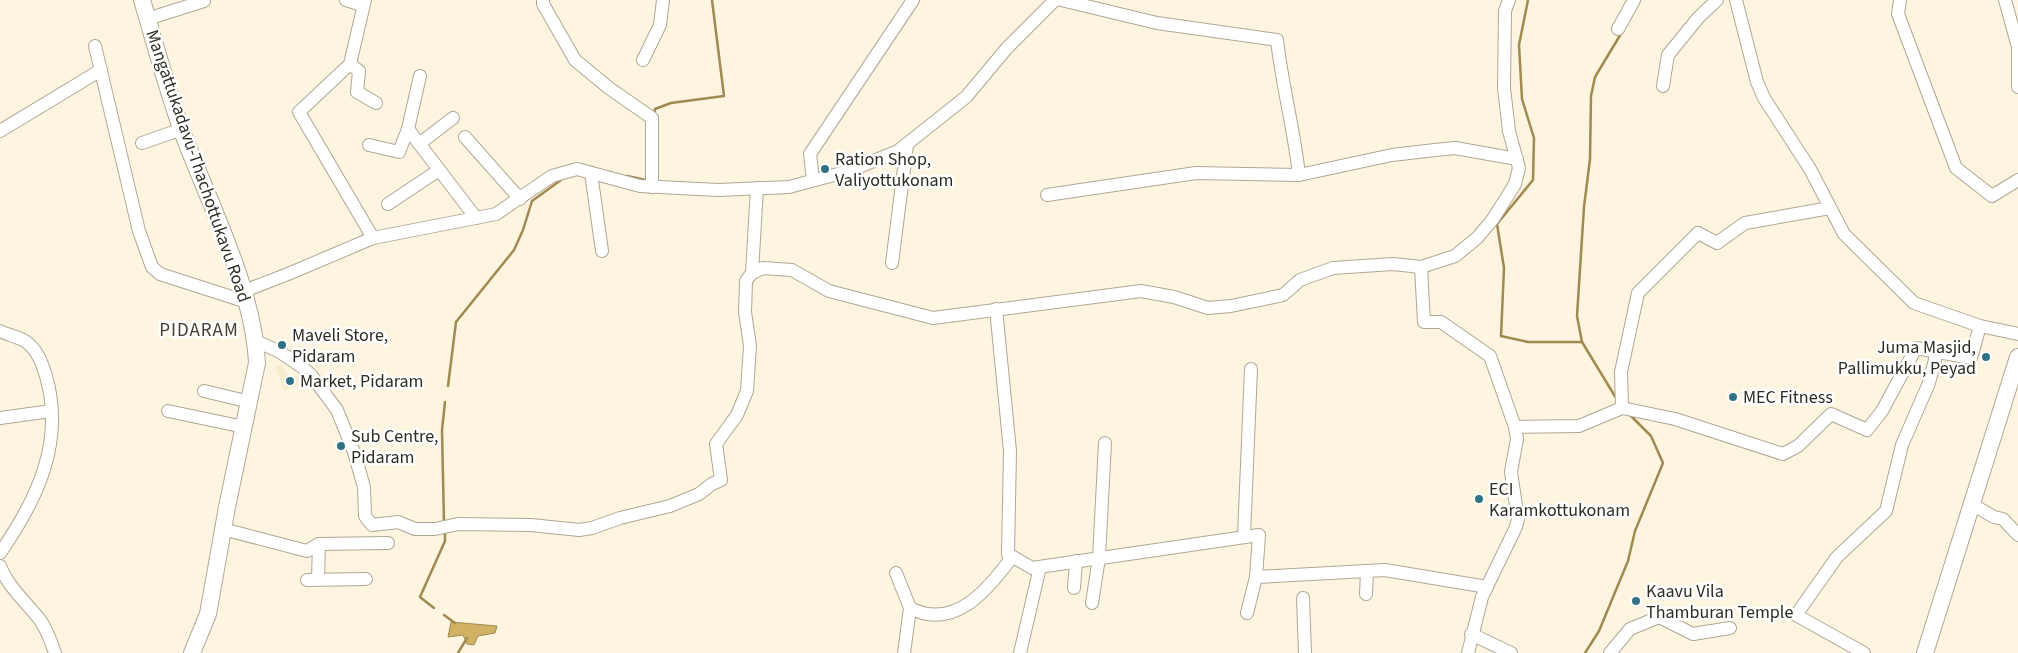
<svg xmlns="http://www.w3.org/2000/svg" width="2018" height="653" viewBox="0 0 2018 653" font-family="'Source Sans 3',sans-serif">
<rect width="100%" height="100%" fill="#fef5e1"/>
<path fill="#f7ecd0" d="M281,365L289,377L298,375L301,384L284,391L275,367Z"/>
<path fill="#d1b265" stroke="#a08a51" d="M451,622L497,626L495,633L478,636L474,645L467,644L463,635L448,637Z"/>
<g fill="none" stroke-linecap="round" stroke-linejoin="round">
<g stroke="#a08a51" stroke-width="2.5">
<path d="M1528,0L1519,45L1522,99L1534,138L1533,180L1497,224L1504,268L1501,336L1528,342H1582"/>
<path d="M654,115L655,109L671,103L724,96L712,0"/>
<path d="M627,176L646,180L647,177"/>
<path d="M448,386L456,322L514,250L523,230L532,201L561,180"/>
<path d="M1616,398L1582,342L1577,316L1584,207L1590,159L1591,96L1595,77L1622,32"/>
<path d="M444,523L442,430L445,402"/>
<path d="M434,608L420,597L445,541V531"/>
<path d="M444,615L455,623"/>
<path d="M458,653L467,638"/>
<path d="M1585,653L1599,631L1628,561L1635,531L1663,463L1651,436L1629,414"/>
</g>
<defs>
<g id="minor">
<path d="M346,0L362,5"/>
<path d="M365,0L350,64L299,112L373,238"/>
<path d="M543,0V4L575,60L609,88L652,118V187"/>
<path d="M1061,0L1157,23L1277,40C1282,85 1294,129 1299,175"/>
<path d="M1736,0L1757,82L1764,98L1810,169L1844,234L1914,303L1980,326L2018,334"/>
<path d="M1900,0L1898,14L1956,168L1992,196L2018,180"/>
<path d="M2005,0L2018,47V87"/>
<path d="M147,19L204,1"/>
<path d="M1618,29L1634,0"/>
<path d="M95,46L139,231L152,267L160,274L247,302"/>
<path d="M643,60L660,25L663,0"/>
<path d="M350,64L359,71L357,92L376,103"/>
<path d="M1663,86L1668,55L1698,18L1717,0"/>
<path d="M408,129L476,218"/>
<path d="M0,131L101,70"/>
<path d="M465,137L520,199"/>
<path d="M142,143L182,129"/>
<path d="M419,144L453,118"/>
<path d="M369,145L399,152L408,129L420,76"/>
<path d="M591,173L602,251"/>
<path d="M813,180L810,154L913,0"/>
<path d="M1047,195L1196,173L1299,175L1392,155L1435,150L1455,148L1517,159"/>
<path d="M388,204L439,170"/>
<path d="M892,263L907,145"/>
<path d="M1421,267L1424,322H1441L1490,356L1515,427L1517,439L1511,472L1518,519L1516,527L1482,597L1468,653"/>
<path d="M752,273L757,188"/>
<path d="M244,291L288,274L373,238L496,214L552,176L577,169L640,186L718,190L789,187L849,171L898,151L966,97L1007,48L1055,0"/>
<path d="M996,309L1010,451L1008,554L1032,568L1259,535L1256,577L1247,613"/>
<path d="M0,331C8,335 18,337 25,341C37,349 42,363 46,376C65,442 37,500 0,553"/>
<path d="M256,341L280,352L302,367L311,375L337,410L354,452L364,487L365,516L372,525L398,522L415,529H435L458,524L531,525L579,530L592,528L620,518L670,506L699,494L712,484L721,480L716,444L737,415L747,391L750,346L745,312L746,281L752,273L763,268L792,270L829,291L933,318L1141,291L1174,297L1208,308L1231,306L1283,295L1300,280L1333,268L1393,264L1421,267L1455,256L1477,238L1493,219L1515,184L1519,168L1509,131L1504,88L1505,11L1509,0"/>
<path d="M204,391L250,402"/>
<path d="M1622,408L1621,372L1638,293L1698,233L1717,243L1745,223L1830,208"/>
<path d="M168,411L244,427"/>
<path d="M0,418L51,411"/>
<path d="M1515,427L1579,426L1622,408L1675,419L1783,454L1798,446L1831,414L1867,430L1882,411L1916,348L1971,358L1980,326"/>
<path d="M1973,505L1994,517L2003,519L2018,535"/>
<path d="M223,529L307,551L319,544L388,543"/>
<path d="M1244,536L1251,369"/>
<path d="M0,566C8,587 27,603 40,620C47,630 51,641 55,653"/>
<path d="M896,573L910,608L904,653"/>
<path d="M1256,577L1385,570L1487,587"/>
<path d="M318,579L319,544"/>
<path d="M307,580L366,579"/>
<path d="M1074,588L1076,561"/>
<path d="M1366,594L1367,571"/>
<path d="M1303,598L1305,653"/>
<path d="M1092,603L1099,558L1105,443"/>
<path d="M910,608C954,631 988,590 1012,557"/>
<path d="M1471,634L1511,653"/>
<path d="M1020,653L1040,567"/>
<path d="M1610,653L1630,629L1659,617L1693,634L1730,628"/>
<path d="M1864,653L1796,615L1837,557L1886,511L1902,445L1929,383L1937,352"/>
</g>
<g id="major">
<path d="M142,0C155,44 167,89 182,131C209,204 253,286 257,363L227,507L208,614L192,653"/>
<path d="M1925,653L2018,357"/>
</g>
</defs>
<use href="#minor" stroke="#afa794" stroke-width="14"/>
<use href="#major" stroke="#afa794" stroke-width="18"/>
<use href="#minor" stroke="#fff" stroke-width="12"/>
<use href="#major" stroke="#fff" stroke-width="16"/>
</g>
<g fill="#317185" stroke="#fff" stroke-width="2">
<circle cx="825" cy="169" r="5"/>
<circle cx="282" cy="345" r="5"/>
<circle cx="1986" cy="357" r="5"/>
<circle cx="290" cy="381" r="5"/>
<circle cx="1733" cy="397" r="5"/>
<circle cx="341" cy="446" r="5"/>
<circle cx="1479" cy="499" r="5"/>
<circle cx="1636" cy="601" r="5"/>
</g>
<g text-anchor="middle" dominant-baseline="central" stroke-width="5" stroke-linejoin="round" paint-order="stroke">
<g font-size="18" fill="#2e2b23" stroke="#fff" text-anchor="start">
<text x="835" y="159">Ration Shop,<tspan x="835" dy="21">Valiyottukonam</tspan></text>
<text x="292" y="335">Maveli Store,<tspan x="292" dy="21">Pidaram</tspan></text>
<text x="1976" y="347" text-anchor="end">Juma Masjid,<tspan x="1976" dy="21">Pallimukku, Peyad</tspan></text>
<text x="300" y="381">Market, Pidaram</text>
<text x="1743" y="397">MEC Fitness</text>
<text x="351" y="436">Sub Centre,<tspan x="351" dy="21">Pidaram</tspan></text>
<text x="1489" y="489">ECI<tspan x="1489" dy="21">Karamkottukonam</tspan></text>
<text x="1646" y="591">Kaavu Vila<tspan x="1646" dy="21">Thamburan Temple</tspan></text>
</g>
<g font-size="18" fill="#2e2b23" stroke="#fff">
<text transform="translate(198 166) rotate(71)">Mangattukadavu-Thachottukavu Road</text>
</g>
<g font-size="19" letter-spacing="1" fill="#453e2e" stroke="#fff">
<text x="199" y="330">PIDARAM</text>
</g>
</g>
</svg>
